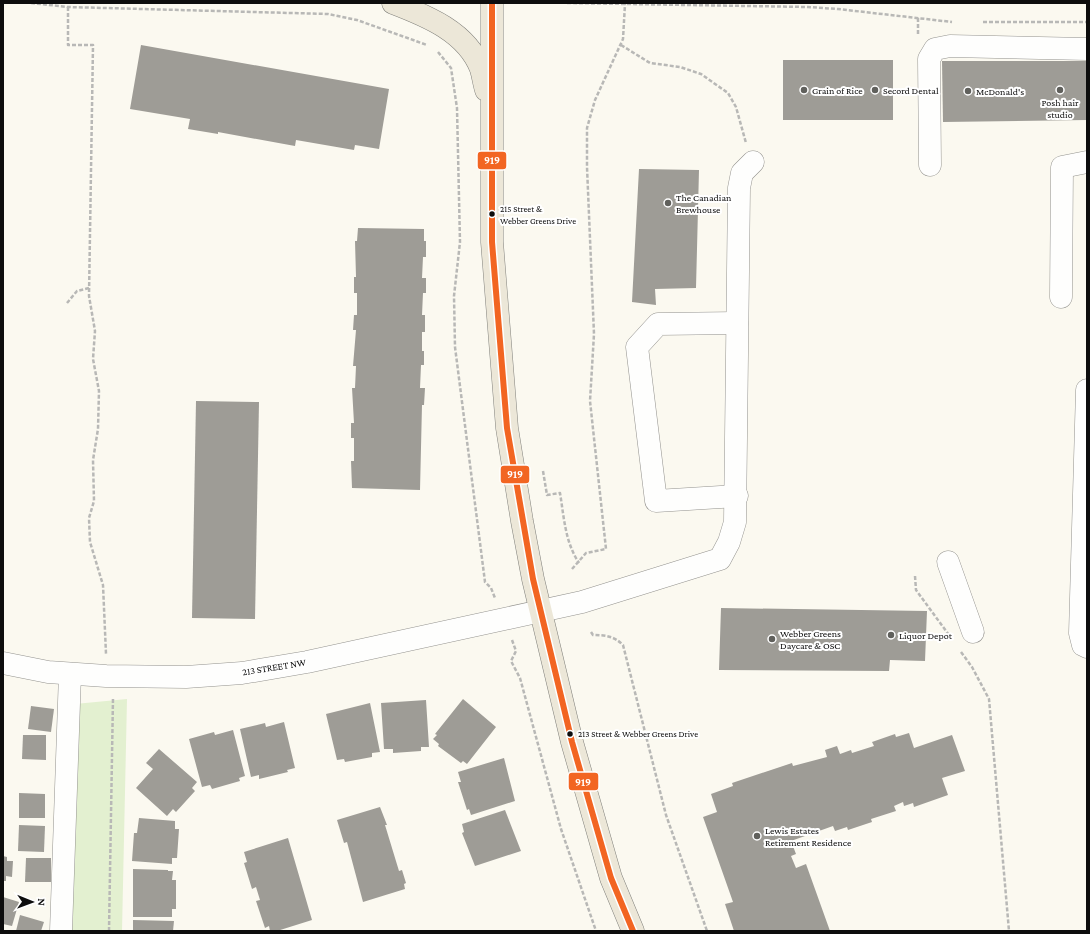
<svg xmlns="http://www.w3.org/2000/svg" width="1090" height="934" viewBox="0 0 1090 934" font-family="'Crimson Pro',serif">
<rect width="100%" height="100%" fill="#fbf9f0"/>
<path fill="#e3f0d0" d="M127,699L122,931H71L75,704Z"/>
<g fill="#9e9c96">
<path d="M141,45L389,89L379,149L355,145L354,150L296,140L295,146L218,132V134L188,129L190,119L130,109Z"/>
<rect x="783" y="60" width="110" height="60"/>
<path d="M942,61H1087V120L943,122Z"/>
<path d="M639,169L699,170L696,288L655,289L656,305L632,302Z"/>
<path d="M358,228L424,229V241H426V257H423L422,278H426V293H423L422,315H425V332H422V351H424V365H421L420,388H425L424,405H422L420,490L352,488L351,461H354V438H351V423H354L352,388H355L356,366H353L356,330H353L354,315H357V293H354V277H356L355,241H357Z"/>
<path d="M196,401L259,402L255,619L192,618Z"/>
<path d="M721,608L927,611L925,661L890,660L889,671L719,670Z"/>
<path d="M463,699L496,727L467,764L463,761L461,763L438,746L439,744L433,739L437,735L435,734Z"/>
<path d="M426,700L429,747H421V751L393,753V749H384L381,703Z"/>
<path d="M370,703L380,752L372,753V757L345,762L344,759L337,760L326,714Z"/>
<path d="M31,706L54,709L51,732L28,729Z"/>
<path d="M284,722L295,768L287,770L288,772L259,779V775L251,777L240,729L265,723L266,727Z"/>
<path d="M233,730L245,776L239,778L240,781L212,789L210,785L202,787L189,739L214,732L215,735Z"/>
<path d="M909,733L914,748L952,735L965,771L942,778L948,795L914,807L913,803L904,806L903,802L894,806L896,811L871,819L872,822L848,830L847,827L835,831L833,826L791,841L796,854L791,856L796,868L806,864L830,931H734L725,904L733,902L703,817L717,812L711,794L733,786L732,783L792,763L793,766L827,757L825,750L837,746L840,754L851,750L852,753L874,746L872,742L895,734L896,737Z"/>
<path d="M23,735H46V760L22,759Z"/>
<path d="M159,749L197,782L192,788L195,791L176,812L173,809L167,816L136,788L153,769L146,763Z"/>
<path d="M504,758L515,801L471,815L469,809L467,810L458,782H461L458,772Z"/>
<path d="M19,793L45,794V818H19Z"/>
<path d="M380,807L387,825H385L399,871L402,870L406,883L404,884L405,889L363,902L347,842L344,843L337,820Z"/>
<path d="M505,810L521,851L475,866L462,833L464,832L462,824Z"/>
<path d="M139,818L175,821V829H179L177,858H172V864L132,861L134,833H137Z"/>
<path d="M19,825L45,826L44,852L18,851Z"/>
<path d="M288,838L312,920L277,931H270L269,926L265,928L256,901L260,900L256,887L252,889L244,863L247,862L244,852Z"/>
<path d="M3,856L7,857V861H13L12,877L6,876V881H3Z"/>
<path d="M26,858H51V882H25Z"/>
<path d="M133,869L168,870V871H173L172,880H176V909H172V917H133Z"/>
<path d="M3,897L19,902L12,926L3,924Z"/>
<path d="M20,915L44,922L41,931H16Z"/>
<path d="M133,920L174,921L173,931H133Z"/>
</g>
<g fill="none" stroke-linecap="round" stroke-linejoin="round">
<defs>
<g id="minor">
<path d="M930,165L929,59L935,49L950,46L1087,49"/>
<path d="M1061,297L1062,167L1087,162"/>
<path d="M1087,390L1080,633L1083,645L1087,647"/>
<path d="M737,496L656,501L637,347L658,324L737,323"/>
<path d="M948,562L973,632"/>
<path d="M3,663L48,672L106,676L186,677L242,673L307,662L582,602L720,559L729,542L735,522L739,188L742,173L753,162"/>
<path d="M61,931L70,674"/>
</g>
<g id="major">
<path d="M393,3C427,16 467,32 481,69C483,76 484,84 486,90"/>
<path d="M492,3V242L507,428L522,521L533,579L572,742L611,878L633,931"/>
</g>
</defs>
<use href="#minor" stroke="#94938f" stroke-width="23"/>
<use href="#major" stroke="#81817c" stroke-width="23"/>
<g stroke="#b8b8b6" stroke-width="2.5" stroke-dasharray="4 2" stroke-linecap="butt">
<path d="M31,3L68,7L328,14L357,20L427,45"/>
<path d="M567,3L808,7L838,9L952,22"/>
<path d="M68,7V45H93L89,296L95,331L93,359L99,391L98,429L93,460L94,501L89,518L90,542L103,585L106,654"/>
<path d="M983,22H1087"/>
<path d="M918,34V18"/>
<path d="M621,45L650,63L680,67L701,74L728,93L736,107L746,143"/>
<path d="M438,52L451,68L457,108L460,242L454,296L455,347L485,582L491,588L495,598"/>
<path d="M67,303L77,291L89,288"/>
<path d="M543,471L547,495L560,493C564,517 565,542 579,563"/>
<path d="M572,569L586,553L606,549L590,401L594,334L587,167V128L595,100L623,39L625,4"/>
<path d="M915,576L916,590L949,635"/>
<path d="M591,632L593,635C605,635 614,636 623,645L666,815L707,931"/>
<path d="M512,640L516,651L511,661L520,678L561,829L596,931"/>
<path d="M961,652L972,667L989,699L1009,931"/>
<path d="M109,931L113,698"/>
</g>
<use href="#minor" stroke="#fefefd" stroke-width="22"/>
<use href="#major" stroke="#ece7d8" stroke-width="22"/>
<defs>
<path id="bus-1" d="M492,3V242L507,428L533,579L572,742L611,878L633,931"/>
</defs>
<use href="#bus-1" stroke="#fff" stroke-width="9"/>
<use href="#bus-1" stroke="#f26522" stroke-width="6"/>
</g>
<g fill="#60605c" stroke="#fff" stroke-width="1.5">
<circle cx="804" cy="90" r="4"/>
<circle cx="875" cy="90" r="4"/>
<circle cx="1060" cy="90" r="4"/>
<circle cx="968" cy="91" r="4"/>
<circle cx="668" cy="203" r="4"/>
<circle cx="891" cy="635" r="4"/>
<circle cx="772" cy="639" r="4"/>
<circle cx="757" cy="836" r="4"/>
</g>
<g fill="#0d0d0d" stroke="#fff" stroke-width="1.5">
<circle cx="492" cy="214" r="3.5"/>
<circle cx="570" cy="734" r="3.5"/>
</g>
<g text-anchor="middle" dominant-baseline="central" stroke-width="4" stroke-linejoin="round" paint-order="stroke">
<g font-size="9" fill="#0d0d0d" stroke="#fff" text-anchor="start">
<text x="500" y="209">215 Street &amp;<tspan x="500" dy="12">Webber Greens Drive</tspan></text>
<text x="578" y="734">213 Street &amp; Webber Greens Drive</text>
</g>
<g font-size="10" fill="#0d0d0d" stroke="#fff" text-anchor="start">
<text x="812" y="90">Grain of Rice</text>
<text x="883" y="90">Secord Dental</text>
<text x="976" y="91">McDonald's</text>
<text x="1060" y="102" text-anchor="middle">Posh hair<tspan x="1060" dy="12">studio</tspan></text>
<text x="676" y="197">The Canadian<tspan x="676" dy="12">Brewhouse</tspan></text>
<text x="780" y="633">Webber Greens<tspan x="780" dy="12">Daycare &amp; OSC</tspan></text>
<text x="899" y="635">Liquor Depot</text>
<text x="765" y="830">Lewis Estates<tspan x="765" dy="12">Retirement Residence</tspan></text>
</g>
<g font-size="10" fill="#0d0d0d" stroke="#fff">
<text transform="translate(274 667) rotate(-9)">213 STREET NW</text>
</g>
</g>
<g stroke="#fff" stroke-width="1.5">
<rect x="477" y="151" width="30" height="19" rx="4" fill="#f26522"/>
<rect x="500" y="465" width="30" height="19" rx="4" fill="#f26522"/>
<rect x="568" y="772" width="31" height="19" rx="4" fill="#f26522"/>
</g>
<g font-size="11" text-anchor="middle" font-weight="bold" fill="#fff">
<text x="492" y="164">919</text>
<text x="515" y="478">919</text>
<text x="583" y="786">919</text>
</g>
<rect width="1090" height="934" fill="none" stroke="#0d0d0d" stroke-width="8"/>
<g transform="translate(32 902) rotate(91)" stroke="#ffffff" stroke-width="3" paint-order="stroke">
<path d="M0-3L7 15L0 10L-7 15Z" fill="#0d0d0d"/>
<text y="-6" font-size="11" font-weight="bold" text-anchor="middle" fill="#0d0d0d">N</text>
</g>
</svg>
